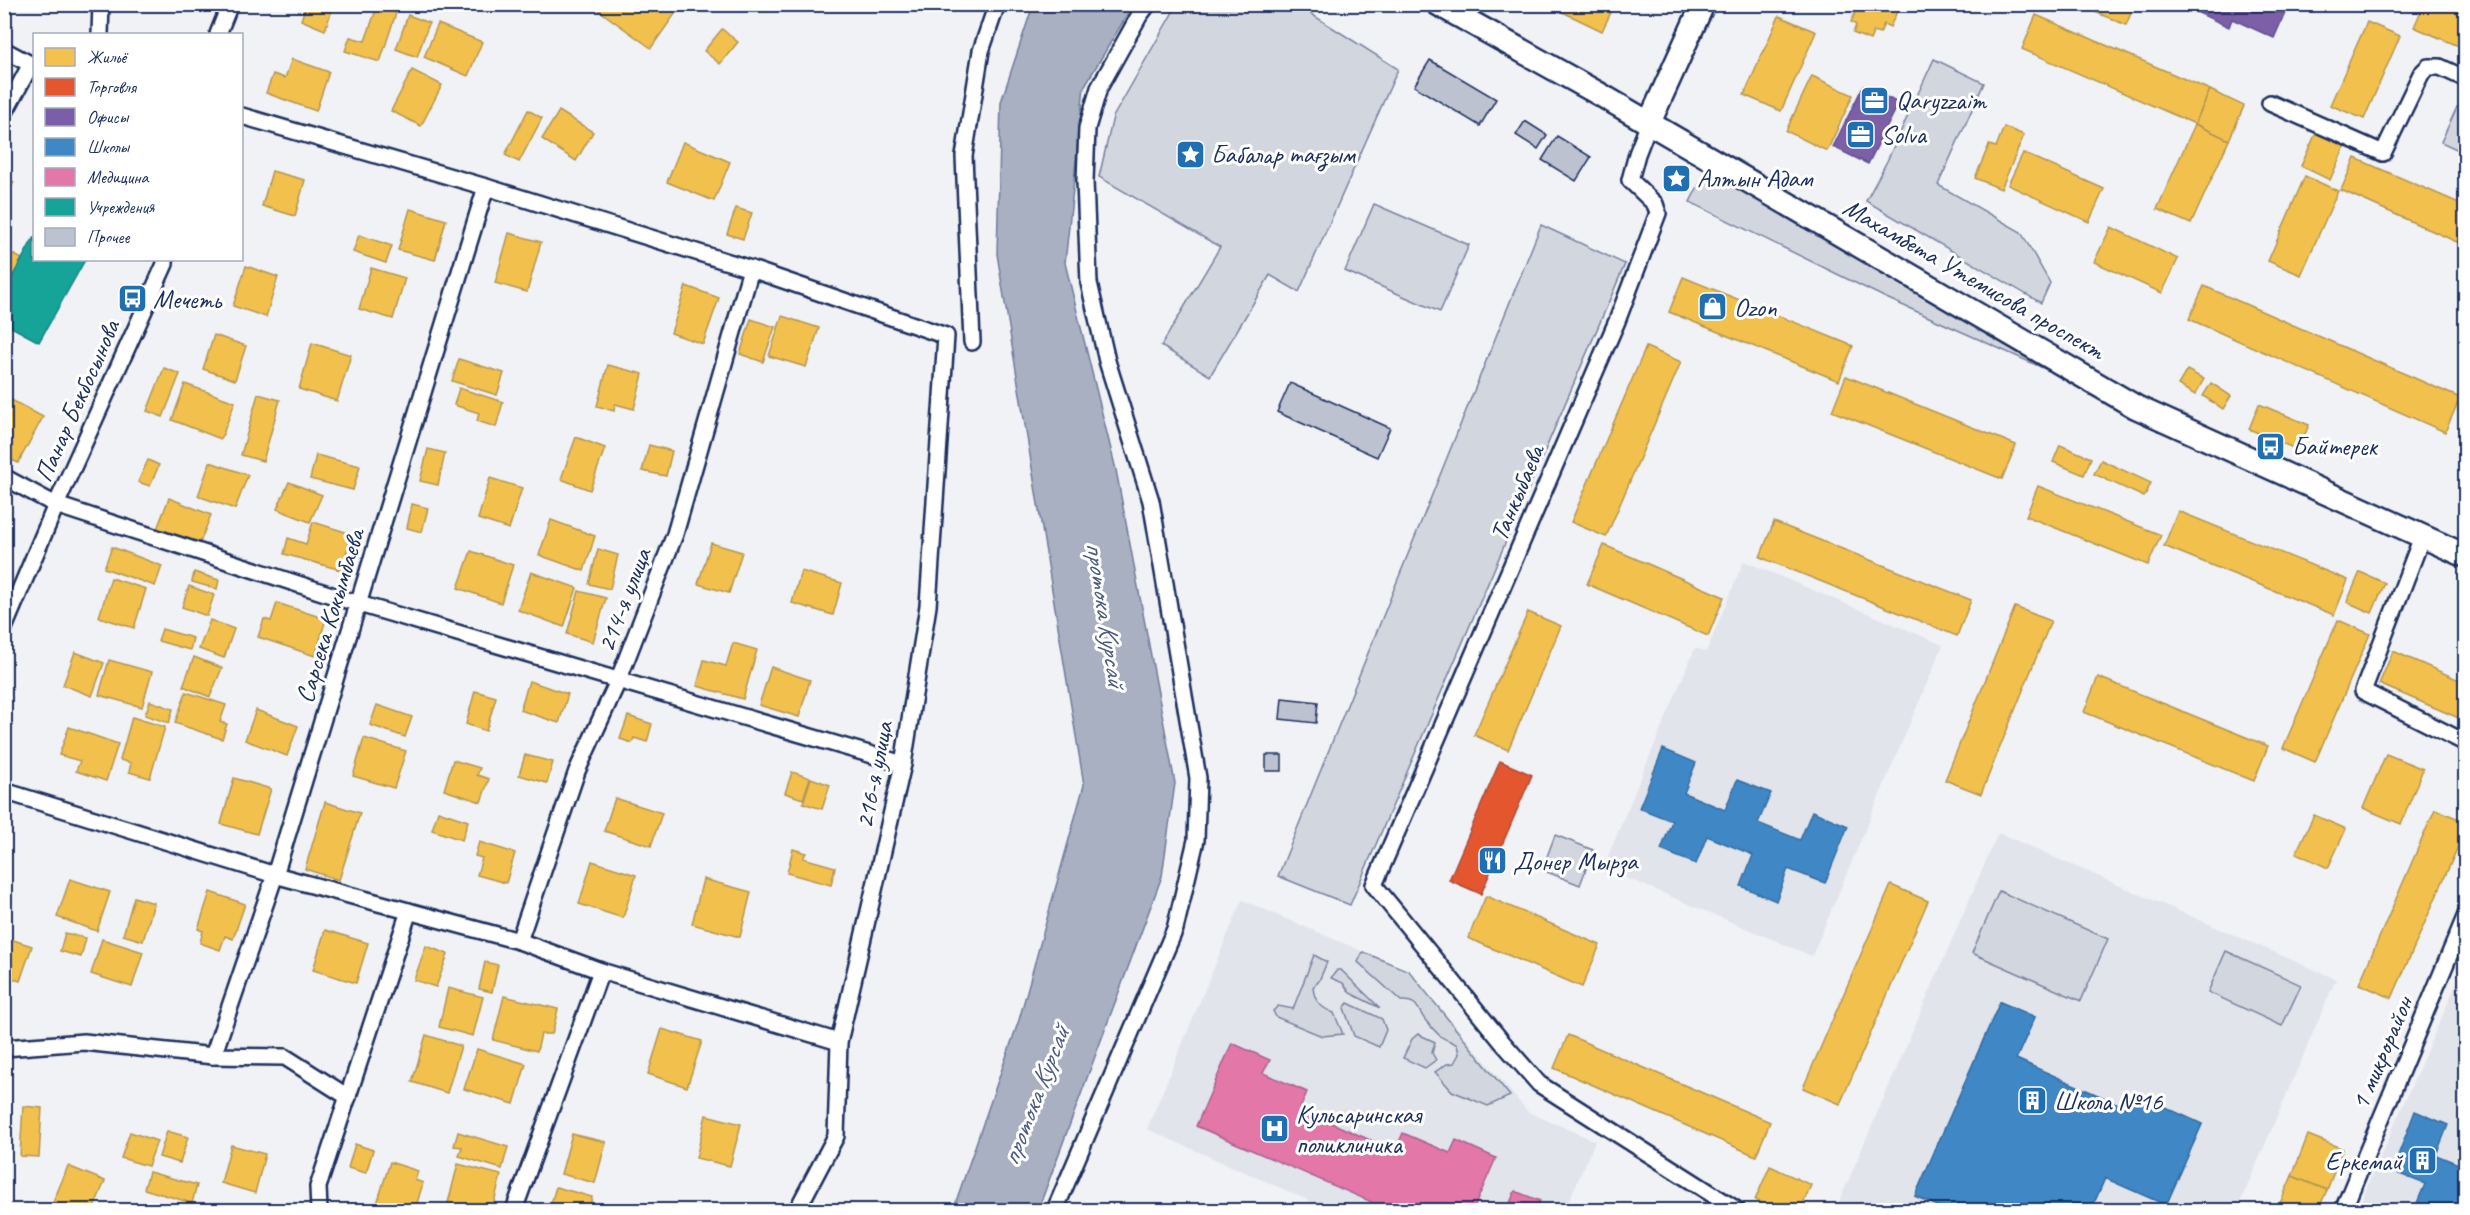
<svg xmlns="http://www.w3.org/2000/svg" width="2470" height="1215" viewBox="0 0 2470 1215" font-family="Caveat,sans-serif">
<rect width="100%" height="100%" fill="#f1f2f5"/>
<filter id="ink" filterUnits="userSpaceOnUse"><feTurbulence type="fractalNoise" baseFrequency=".0167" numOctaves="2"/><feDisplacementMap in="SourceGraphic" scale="12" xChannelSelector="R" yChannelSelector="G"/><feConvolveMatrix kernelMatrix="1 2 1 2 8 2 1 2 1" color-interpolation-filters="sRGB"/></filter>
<g filter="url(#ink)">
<g fill="#e1e4ea">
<path d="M1744,561L1943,645L1812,956L1603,868L1695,648L1706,652Z"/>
<path d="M1998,833L2336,979L2237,1210H1857L1839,1202Z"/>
<path d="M1242,900L1409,971L1528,1112L1595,1141L1565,1210H1330L1147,1129Z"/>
<path d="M2465,964V1210H2357Z"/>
</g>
<g fill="#d2d6df" stroke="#76829e" stroke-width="1.5">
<path d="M1177,5H1297L1398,69L1299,292L1270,275L1210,376L1161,346L1220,247L1099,177L1113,117Z"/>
<path d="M1934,59L1984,83L1938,185L2021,232L2050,283L2041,303L1866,201L1887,161Z"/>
<path d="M2457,107L2465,111V153L2441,142Z"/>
<path d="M1707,169L2058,368L2054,373L1884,297L1690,202Z"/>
<path d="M1374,204L1469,245L1440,312L1345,271Z"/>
<path d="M1541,225L1625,264L1350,905L1278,876Z"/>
<path d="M1555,835L1593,850L1580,885L1542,870Z"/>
<path d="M1999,891L2108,939L2081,1001L1972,953Z"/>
<path d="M2226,951L2301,985L2282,1026L2208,992Z"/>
<path d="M1363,952L1409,971L1510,1096L1488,1106L1452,1091L1435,1072L1447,1064L1454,1063L1459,1054L1457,1045C1452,1041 1445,1040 1440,1036C1435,1031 1430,1026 1426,1021C1417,1011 1420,1000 1401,1001L1358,962Z"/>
<path d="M1314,955L1327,962L1319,981L1313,987C1314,1001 1321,1008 1334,1013L1343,1034L1322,1036L1276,1017L1273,1011L1278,1006L1293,1009Z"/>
<path d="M1337,970H1341L1380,1008L1350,993L1343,983L1331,978Z"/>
<path d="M1348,1003L1382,1019L1386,1030L1379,1047L1354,1036L1344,1008Z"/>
<path d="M1418,1034L1435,1042L1432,1053L1436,1060L1425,1068L1403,1058L1412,1039Z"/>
</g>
<path fill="#a8b0c2" stroke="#707c9a" stroke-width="1.5" d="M1033,5H1133L1084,87L1065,263L1116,470L1175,783L1162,876L1038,1210H953L1019,1020L1084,785L997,254L1001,102Z"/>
<g fill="#f2c14e" stroke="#b29553" stroke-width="1.5">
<path d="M297,4H334L325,30L301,20L305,8Z"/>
<path d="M590,4H682L651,48Z"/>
<path d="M1546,4H1615L1602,31Z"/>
<path d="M1859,4H1898L1900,5L1890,27L1884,24L1880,33L1874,31L1870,40L1853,33L1856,25L1851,22Z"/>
<path d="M2090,4H2135L2126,25L2088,9Z"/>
<path d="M2424,4H2452L2466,11V49L2414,27Z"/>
<path d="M377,7L396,13L380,62L345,51L350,37L365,41Z"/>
<path d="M408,15L429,23L417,57L396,49Z"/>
<path d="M2036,15L2210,90L2195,124L2022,49Z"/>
<path d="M1779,16L1816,32L1781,111L1744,95Z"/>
<path d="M2367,22L2400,36L2364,119L2330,105Z"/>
<path d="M438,24L482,42L468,76L424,57Z"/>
<path d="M722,29L738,42L720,64L704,51Z"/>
<path d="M292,59L329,72L316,111L266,93L273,74L285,78Z"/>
<path d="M412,70L442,85L421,126L391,111Z"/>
<path d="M1812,76L1853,95L1827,151L1786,131Z"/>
<path d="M2210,90L2244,106L2229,140L2195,124Z"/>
<path d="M528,110L542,118L519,162L505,155Z"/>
<path d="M559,111L593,132L576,161L542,139Z"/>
<path d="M2195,124L2229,140L2191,224L2157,209Z"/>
<path d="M2004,127L2024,135L2001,189L1975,178L1989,145L1996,147Z"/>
<path d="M2316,133L2345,146L2330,180L2301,166Z"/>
<path d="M683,142L730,162L714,201L667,182Z"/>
<path d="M2023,153L2104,189L2089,222L2008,185Z"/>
<path d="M2355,158L2466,206V246L2341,190Z"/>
<path d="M272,171L305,180L295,216L262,206Z"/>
<path d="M2305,176L2338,191L2301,275L2268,261Z"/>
<path d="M4,177L14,182L4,200Z"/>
<path d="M736,208L752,213L743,239L727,234Z"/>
<path d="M410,209L446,220L435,260L398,250Z"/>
<path d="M2111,227L2178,259L2162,293L2094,262Z"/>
<path d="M509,233L541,242L527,292L495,283Z"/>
<path d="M359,235L392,246L386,263L353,252Z"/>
<path d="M7,251L22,259L10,282L4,279V256Z"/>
<path d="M246,266L278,277L266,317L233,306Z"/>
<path d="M371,268L405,278L393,319L359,309Z"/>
<path d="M1683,277L1853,346L1839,381L1669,312Z"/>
<path d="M686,286L719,298L703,344L671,333Z"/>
<path d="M2204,286L2460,398L2445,432L2189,319Z"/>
<path d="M782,316L819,328L806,367L769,356Z"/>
<path d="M751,319L775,327L763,362L740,354Z"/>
<path d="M214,335L246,346L235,380L203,369Z"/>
<path d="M312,343L351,355L337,401L299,389Z"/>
<path d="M1646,347L1681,362L1606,537L1571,522Z"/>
<path d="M459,359L504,373L497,395L452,381Z"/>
<path d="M608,365L643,374L634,409L615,404L614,411L597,406Z"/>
<path d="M164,368L180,374L163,417L147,411Z"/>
<path d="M2187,370L2204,379L2195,395L2178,385Z"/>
<path d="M1846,376L2016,445L2002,479L1832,411Z"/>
<path d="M2211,383L2231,396L2223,409L2203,396Z"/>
<path d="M185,384L235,402L221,439L172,420Z"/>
<path d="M459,388L503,402L496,427L477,421L479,413L454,405Z"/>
<path d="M258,394L280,400L263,461L241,455Z"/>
<path d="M4,396L43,417L18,463L4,456Z"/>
<path d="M2259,404L2309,425L2298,450L2249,429Z"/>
<path d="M576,437L605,448L590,490L561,479Z"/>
<path d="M649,445L672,451L666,476L642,471Z"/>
<path d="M2060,445L2091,458L2084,475L2053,462Z"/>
<path d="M428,449L445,453L438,485L420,481Z"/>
<path d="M316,455L360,466L353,490L310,479Z"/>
<path d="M148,460L159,465L150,486L138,482Z"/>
<path d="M2101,460L2151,483L2144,497L2094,474Z"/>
<path d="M210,462L248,475L235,509L198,496Z"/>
<path d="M490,478L522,488L509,529L478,519Z"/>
<path d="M289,482L322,495L310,522L277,509Z"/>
<path d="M2038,486L2161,535L2148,565L2026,516Z"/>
<path d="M169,498L211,515L199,545L157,529Z"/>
<path d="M412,504L428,508L422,532L407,528Z"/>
<path d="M2178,511L2348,580L2334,615L2164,546Z"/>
<path d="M551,520L595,536L584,571L539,555Z"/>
<path d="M313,522L352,534L341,570L284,554L288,538L306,544Z"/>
<path d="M1774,522L1971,600L1957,636L1760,557Z"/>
<path d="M711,543L742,552L729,593L698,584Z"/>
<path d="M1604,545L1724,597L1708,636L1587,584Z"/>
<path d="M112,547L162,566L155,586L104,568Z"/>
<path d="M598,549L618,555L610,589L589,584Z"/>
<path d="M471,551L513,565L501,603L458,588Z"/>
<path d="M801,571L842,583L833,615L792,603Z"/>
<path d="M194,572L219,580L217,589L192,582Z"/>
<path d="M531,572L577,588L564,627L518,610Z"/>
<path d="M2360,572L2385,583L2372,613L2347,602Z"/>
<path d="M111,578L146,589L134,628L99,617Z"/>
<path d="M189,586L214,595L207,616L182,607Z"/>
<path d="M579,591L606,598L593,642L567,634Z"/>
<path d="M277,603L326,619L315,656L258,637L264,619L271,621Z"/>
<path d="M2015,607L2051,621L1981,794L1945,780Z"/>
<path d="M1528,612L1561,626L1508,750L1474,735Z"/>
<path d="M210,620L234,629L224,658L199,649Z"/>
<path d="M2338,620L2370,634L2315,762L2283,748Z"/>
<path d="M162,629L193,638L190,650L158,641Z"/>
<path d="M733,643L757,650L743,699L697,686L704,660L726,666Z"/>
<path d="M2393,651L2466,683V721L2379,684Z"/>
<path d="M75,652L104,663L92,696L63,685Z"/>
<path d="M194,657L222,668L210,697L183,686Z"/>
<path d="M109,660L152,672L142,707L99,695Z"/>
<path d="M771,667L810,680L799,717L759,705Z"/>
<path d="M2098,677L2268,746L2254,781L2084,712Z"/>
<path d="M529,681L568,694L559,723L520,710Z"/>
<path d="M475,691L496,697L486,731L466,724Z"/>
<path d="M186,692L226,705L220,722L227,724L222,739L175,723Z"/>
<path d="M150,701L173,709L169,723L145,715Z"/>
<path d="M377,705L412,717L405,737L370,725Z"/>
<path d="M256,710L298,726L287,756L245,740Z"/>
<path d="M628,716L652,724L647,742L634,738L632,743L620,739Z"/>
<path d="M132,717L165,727L150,778L129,772L131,763L120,760Z"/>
<path d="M69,727L118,744L106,781L76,771L80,761L59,755Z"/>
<path d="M364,738L406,751L394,788L353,776Z"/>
<path d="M2386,754L2423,769L2401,824L2363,808Z"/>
<path d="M525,755L553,762L547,783L519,775Z"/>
<path d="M453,760L480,768L477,775L489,779L481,802L444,790Z"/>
<path d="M792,772L810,778L803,799L785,793Z"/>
<path d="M234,778L271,789L257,834L221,824Z"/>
<path d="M811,778L830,785L822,809L803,803Z"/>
<path d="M615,798L662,813L651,846L604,831Z"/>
<path d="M325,802L360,813L339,880L305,869Z"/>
<path d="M2435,809L2466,822V828L2392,998L2359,984Z"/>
<path d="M438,811L468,821L462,840L432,830Z"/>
<path d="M2314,815L2346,829L2328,868L2296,853Z"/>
<path d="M479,842L515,853L506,883L477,875L482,858L475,856Z"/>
<path d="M793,849L806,853L803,858L835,867L831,885L787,873Z"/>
<path d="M592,861L636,875L623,918L579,904Z"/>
<path d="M70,879L110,892L97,931L57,917Z"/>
<path d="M703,879L751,892L740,937L692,924Z"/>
<path d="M1891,885L1928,901L1840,1104L1803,1088Z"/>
<path d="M210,892L245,904L233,939L225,936L220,950L200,943L203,931L198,929Z"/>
<path d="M1486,896L1600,945L1582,987L1468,938Z"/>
<path d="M134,897L154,903L143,941L123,935Z"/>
<path d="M325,930L368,943L356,983L313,970Z"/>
<path d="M65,933L86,938L81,957L60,951Z"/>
<path d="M4,937L32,946L20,981L4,976Z"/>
<path d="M102,939L143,952L132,987L91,974Z"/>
<path d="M426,946L448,954L436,987L414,980Z"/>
<path d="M485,962L498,965L492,992L479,989Z"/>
<path d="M448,988L483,997L473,1036L439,1027Z"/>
<path d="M504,996L558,1009L552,1034H541L537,1051L493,1040Z"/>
<path d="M662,1029L702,1041L687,1087L648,1074Z"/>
<path d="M426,1035L461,1046L447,1093L412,1082Z"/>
<path d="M1568,1035L1770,1122L1756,1156L1554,1068Z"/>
<path d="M477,1049L526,1064L514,1104L464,1089Z"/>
<path d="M23,1106L42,1108L39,1157L20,1156Z"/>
<path d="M706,1115L741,1124L730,1166L696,1158Z"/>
<path d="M167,1131L188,1137L180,1163L159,1157Z"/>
<path d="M130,1132L157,1141L148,1166L121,1158Z"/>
<path d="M458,1132L508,1147L502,1169L459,1156L462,1147L454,1146Z"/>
<path d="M572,1134L606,1142L595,1183L561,1174Z"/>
<path d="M2308,1135L2343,1149L2327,1190L2292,1176Z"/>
<path d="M355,1144L373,1150L366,1173L348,1168Z"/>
<path d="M231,1145L265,1154L255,1193L221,1183Z"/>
<path d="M390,1162L418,1171L415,1180L423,1183L415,1210H375Z"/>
<path d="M458,1164L501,1175L492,1210H479L448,1203Z"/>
<path d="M68,1166L105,1181L93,1210H66L52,1205Z"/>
<path d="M1770,1166L1811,1185L1800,1210H1778L1755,1200Z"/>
<path d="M149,1172L197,1185L192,1203L144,1189Z"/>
<path d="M2292,1176L2327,1190L2318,1210H2277Z"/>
<path d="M556,1187L592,1197L589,1210H549Z"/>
</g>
<path fill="#e4572e" stroke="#a84b3c" stroke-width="1.5" d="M1500,761L1532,775L1481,894L1449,880Z"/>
<g fill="#7b5ea7" stroke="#5e5091" stroke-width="1.5">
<path d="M2179,4H2289L2274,38L2232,19L2229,27Z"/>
<path d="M1863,86L1899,103L1868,164L1833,147Z"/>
</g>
<g fill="#3f88c5" stroke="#346da6" stroke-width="1.5">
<path d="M1663,749L1696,763L1684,793L1725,810L1737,780L1771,793L1758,823L1800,840L1812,811L1848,826L1825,883L1788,869L1776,901L1741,886L1753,855L1707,836L1696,864L1661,850L1672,821L1639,808Z"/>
<path d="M2000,1002L2035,1017L2016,1059L2127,1108L2134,1093L2202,1124L2166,1205L2105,1178L2091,1210H1947L1915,1196Z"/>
<path d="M2000,1002L2035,1017L2016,1059L2127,1108L2134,1093L2202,1124L2166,1205L2105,1178L2091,1210H1947L1915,1196Z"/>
<path d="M2415,1111L2448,1125L2436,1155L2466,1167V1200L2460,1198L2455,1210H2414L2425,1184L2392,1171Z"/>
</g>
<g fill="#e377a8" stroke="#a76192" stroke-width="1.5">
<path d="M1232,1043L1270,1060L1263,1073L1307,1092L1300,1109L1395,1151L1403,1133L1450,1153L1456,1140L1496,1158L1473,1210H1390L1196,1126Z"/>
<path d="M1515,1191L1540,1201L1536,1210H1507Z"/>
</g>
<path fill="#17a398" stroke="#188087" stroke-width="1.5" d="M34,237V260H85L39,342L4,323V292Z"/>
<g fill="#bcc2d0" stroke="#1b2f5e" stroke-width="1.5">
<path d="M1430,60L1496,99L1480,126L1414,86Z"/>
<path d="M1525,121L1547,135L1538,149L1516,135Z"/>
<path d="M1557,136L1591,157L1576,181L1542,160Z"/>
<path d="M1290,383L1390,428L1377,457L1277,412Z"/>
<path d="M1282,698L1318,702L1316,723L1280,719Z"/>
<rect x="1266" y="755" width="16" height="16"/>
</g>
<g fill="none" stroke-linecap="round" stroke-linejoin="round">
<defs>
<g id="street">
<path d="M100,34L101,4"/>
<path d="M218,34L230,4"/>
<path d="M4,50L34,66"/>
<path d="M2270,103L2383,153L2421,74L2428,67H2440L2466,79"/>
<path d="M4,114L31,64"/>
<path d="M242,116L486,187L751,269L946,336L928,606L903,764L839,1042L836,1136L797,1210"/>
<path d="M1649,123L1637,154L1630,180L1655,204L1658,213L1617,321L1374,885L1503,1043L1539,1084L1737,1210"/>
<path d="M972,342L964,156L981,51L997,4"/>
<path d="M4,477L56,505L359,604L903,764"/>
<path d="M2422,537L2363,691L2466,743"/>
<path d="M4,628L56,505L165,264V260"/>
<path d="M4,791L275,875L519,941L601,971L839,1042"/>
<path d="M519,941L577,771L618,681L675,534L751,269"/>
<path d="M4,1048L84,1042L213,1056L285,1057L348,1097"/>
<path d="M213,1056L275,875L486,187"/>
<path d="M319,1210L318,1187L409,911"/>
<path d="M514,1210L601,971"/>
<path d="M1055,1210L1175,929L1196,840L1198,778L1151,501L1107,361L1089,283L1085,181L1087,128L1099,88L1139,16L1148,4"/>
<path d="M2343,1210L2466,915"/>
</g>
<g id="secondary">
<path d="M1438,4L1601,95L2136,407L2466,556"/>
<path d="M1649,123L1703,4"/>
</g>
</defs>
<use href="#street" stroke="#1b2f5e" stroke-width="20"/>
<use href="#secondary" stroke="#1b2f5e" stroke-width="27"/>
<use href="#street" stroke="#fff" stroke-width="15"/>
<use href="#secondary" stroke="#fff" stroke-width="22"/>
</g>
</g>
<defs>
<symbol id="office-square" viewBox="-11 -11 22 22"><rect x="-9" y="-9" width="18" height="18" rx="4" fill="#1f6fb2" stroke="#fff"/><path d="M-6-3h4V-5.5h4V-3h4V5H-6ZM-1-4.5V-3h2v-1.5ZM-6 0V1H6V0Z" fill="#fff"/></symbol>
<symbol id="sight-square" viewBox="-11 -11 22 22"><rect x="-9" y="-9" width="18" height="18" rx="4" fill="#1f6fb2" stroke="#fff"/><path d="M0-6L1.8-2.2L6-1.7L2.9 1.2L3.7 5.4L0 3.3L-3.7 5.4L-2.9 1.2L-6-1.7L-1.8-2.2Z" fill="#fff"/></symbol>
<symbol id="bus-square" viewBox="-11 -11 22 22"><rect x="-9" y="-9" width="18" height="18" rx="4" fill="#1f6fb2" stroke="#fff"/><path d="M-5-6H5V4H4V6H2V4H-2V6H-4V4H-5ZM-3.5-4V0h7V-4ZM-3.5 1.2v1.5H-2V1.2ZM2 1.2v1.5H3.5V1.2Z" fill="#fff"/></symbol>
<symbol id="shop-square" viewBox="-11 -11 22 22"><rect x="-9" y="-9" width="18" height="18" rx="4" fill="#1f6fb2" stroke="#fff"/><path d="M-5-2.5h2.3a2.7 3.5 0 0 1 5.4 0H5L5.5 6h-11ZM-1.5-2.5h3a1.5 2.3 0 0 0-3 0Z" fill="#fff"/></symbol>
<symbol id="restaurant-square" viewBox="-11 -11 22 22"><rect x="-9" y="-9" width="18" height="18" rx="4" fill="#1f6fb2" stroke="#fff"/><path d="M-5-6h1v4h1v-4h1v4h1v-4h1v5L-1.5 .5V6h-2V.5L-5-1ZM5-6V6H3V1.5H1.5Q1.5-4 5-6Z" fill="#fff"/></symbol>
<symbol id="building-square" viewBox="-11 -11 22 22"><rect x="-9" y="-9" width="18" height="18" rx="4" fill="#1f6fb2" stroke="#fff"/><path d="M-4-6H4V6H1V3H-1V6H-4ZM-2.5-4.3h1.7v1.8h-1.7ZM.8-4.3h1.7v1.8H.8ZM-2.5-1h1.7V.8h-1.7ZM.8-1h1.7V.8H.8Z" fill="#fff"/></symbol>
<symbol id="hospital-square" viewBox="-11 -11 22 22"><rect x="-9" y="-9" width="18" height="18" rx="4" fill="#1f6fb2" stroke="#fff"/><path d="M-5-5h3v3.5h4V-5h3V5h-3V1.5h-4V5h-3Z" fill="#fff"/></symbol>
</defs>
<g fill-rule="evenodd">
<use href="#office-square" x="1858" y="84" width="33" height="33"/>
<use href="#office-square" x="1844" y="118" width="33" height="33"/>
<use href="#sight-square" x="1174" y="138" width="33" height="33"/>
<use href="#sight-square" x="1660" y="162" width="33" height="33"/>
<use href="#bus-square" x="116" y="282" width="33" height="33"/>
<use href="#shop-square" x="1696" y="290" width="33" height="33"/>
<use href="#bus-square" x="2254" y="430" width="33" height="33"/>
<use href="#restaurant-square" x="1476" y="844" width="33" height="33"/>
<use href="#building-square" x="2016" y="1084" width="33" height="33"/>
<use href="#hospital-square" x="1258" y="1112" width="33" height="33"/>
<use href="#building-square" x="2406" y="1144" width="33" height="33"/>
</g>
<g text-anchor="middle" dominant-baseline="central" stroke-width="6" stroke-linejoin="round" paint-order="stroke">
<g font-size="26" fill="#1b2f5e" stroke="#fff" text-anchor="start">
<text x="1896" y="100">Qaryzzaim</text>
<text x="1881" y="134">Solva</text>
<text x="1211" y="154">Бабалар тағзым</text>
<text x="1697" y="178">Алтын Адам</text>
<text x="153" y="299">Мечеть</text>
<text x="1734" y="307">Ozon</text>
<text x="2292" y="446">Байтерек</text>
<text x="1513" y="861">Донер Мырза</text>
<text x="2054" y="1101">Школа №16</text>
<text x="1296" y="1114">Кульсаринская<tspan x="1296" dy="30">поликлиника</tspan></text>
<text x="2402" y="1161" text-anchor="end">Еркемай</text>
</g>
<g font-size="26" fill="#1b2f5e" stroke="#fff">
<text transform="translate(1974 279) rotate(30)">Махамбета Утемисова проспект</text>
<text transform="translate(77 401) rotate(-66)">Панар Бекбосынова</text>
<text transform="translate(1517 493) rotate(-67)">Танкыбаева</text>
<text transform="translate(624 600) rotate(-69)">214-я улица</text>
<text transform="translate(330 616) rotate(-73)">Сарсека Кокымбаева</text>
<text transform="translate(874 775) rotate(-79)">216-я улица</text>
<text transform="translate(2382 1053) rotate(-67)">1 микрорайон</text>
</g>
<g font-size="27" font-style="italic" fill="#4c5c81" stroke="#fff">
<text transform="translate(1106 614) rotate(81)">протока Курсай</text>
<text transform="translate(1035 1096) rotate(-69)">протока Курсай</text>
</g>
</g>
<rect width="2470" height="1215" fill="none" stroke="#fff" stroke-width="24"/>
<rect x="12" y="12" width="2446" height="1191" fill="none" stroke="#1b2f5e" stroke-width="2" filter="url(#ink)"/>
<rect x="33" y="33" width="210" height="228" fill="#ffffff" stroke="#a4acbf" stroke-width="1.5"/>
<rect x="45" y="48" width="30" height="18" fill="#f2c14e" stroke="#a4acbf" stroke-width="1.5"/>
<text x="87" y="63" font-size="18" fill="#1b2f5e">Жильё</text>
<rect x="45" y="78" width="30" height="18" fill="#e4572e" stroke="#a4acbf" stroke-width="1.5"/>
<text x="87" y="93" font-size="18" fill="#1b2f5e">Торговля</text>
<rect x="45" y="108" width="30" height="18" fill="#7b5ea7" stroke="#a4acbf" stroke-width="1.5"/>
<text x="87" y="123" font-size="18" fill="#1b2f5e">Офисы</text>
<rect x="45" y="138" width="30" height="18" fill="#3f88c5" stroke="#a4acbf" stroke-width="1.5"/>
<text x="87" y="153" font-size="18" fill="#1b2f5e">Школы</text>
<rect x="45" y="168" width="30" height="18" fill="#e377a8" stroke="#a4acbf" stroke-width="1.5"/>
<text x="87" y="183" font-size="18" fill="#1b2f5e">Медицина</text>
<rect x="45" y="198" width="30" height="18" fill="#17a398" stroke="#a4acbf" stroke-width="1.5"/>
<text x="87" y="213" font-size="18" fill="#1b2f5e">Учреждения</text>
<rect x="45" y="228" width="30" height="18" fill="#bcc2d0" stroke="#a4acbf" stroke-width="1.5"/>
<text x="87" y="243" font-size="18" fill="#1b2f5e">Прочее</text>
</svg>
